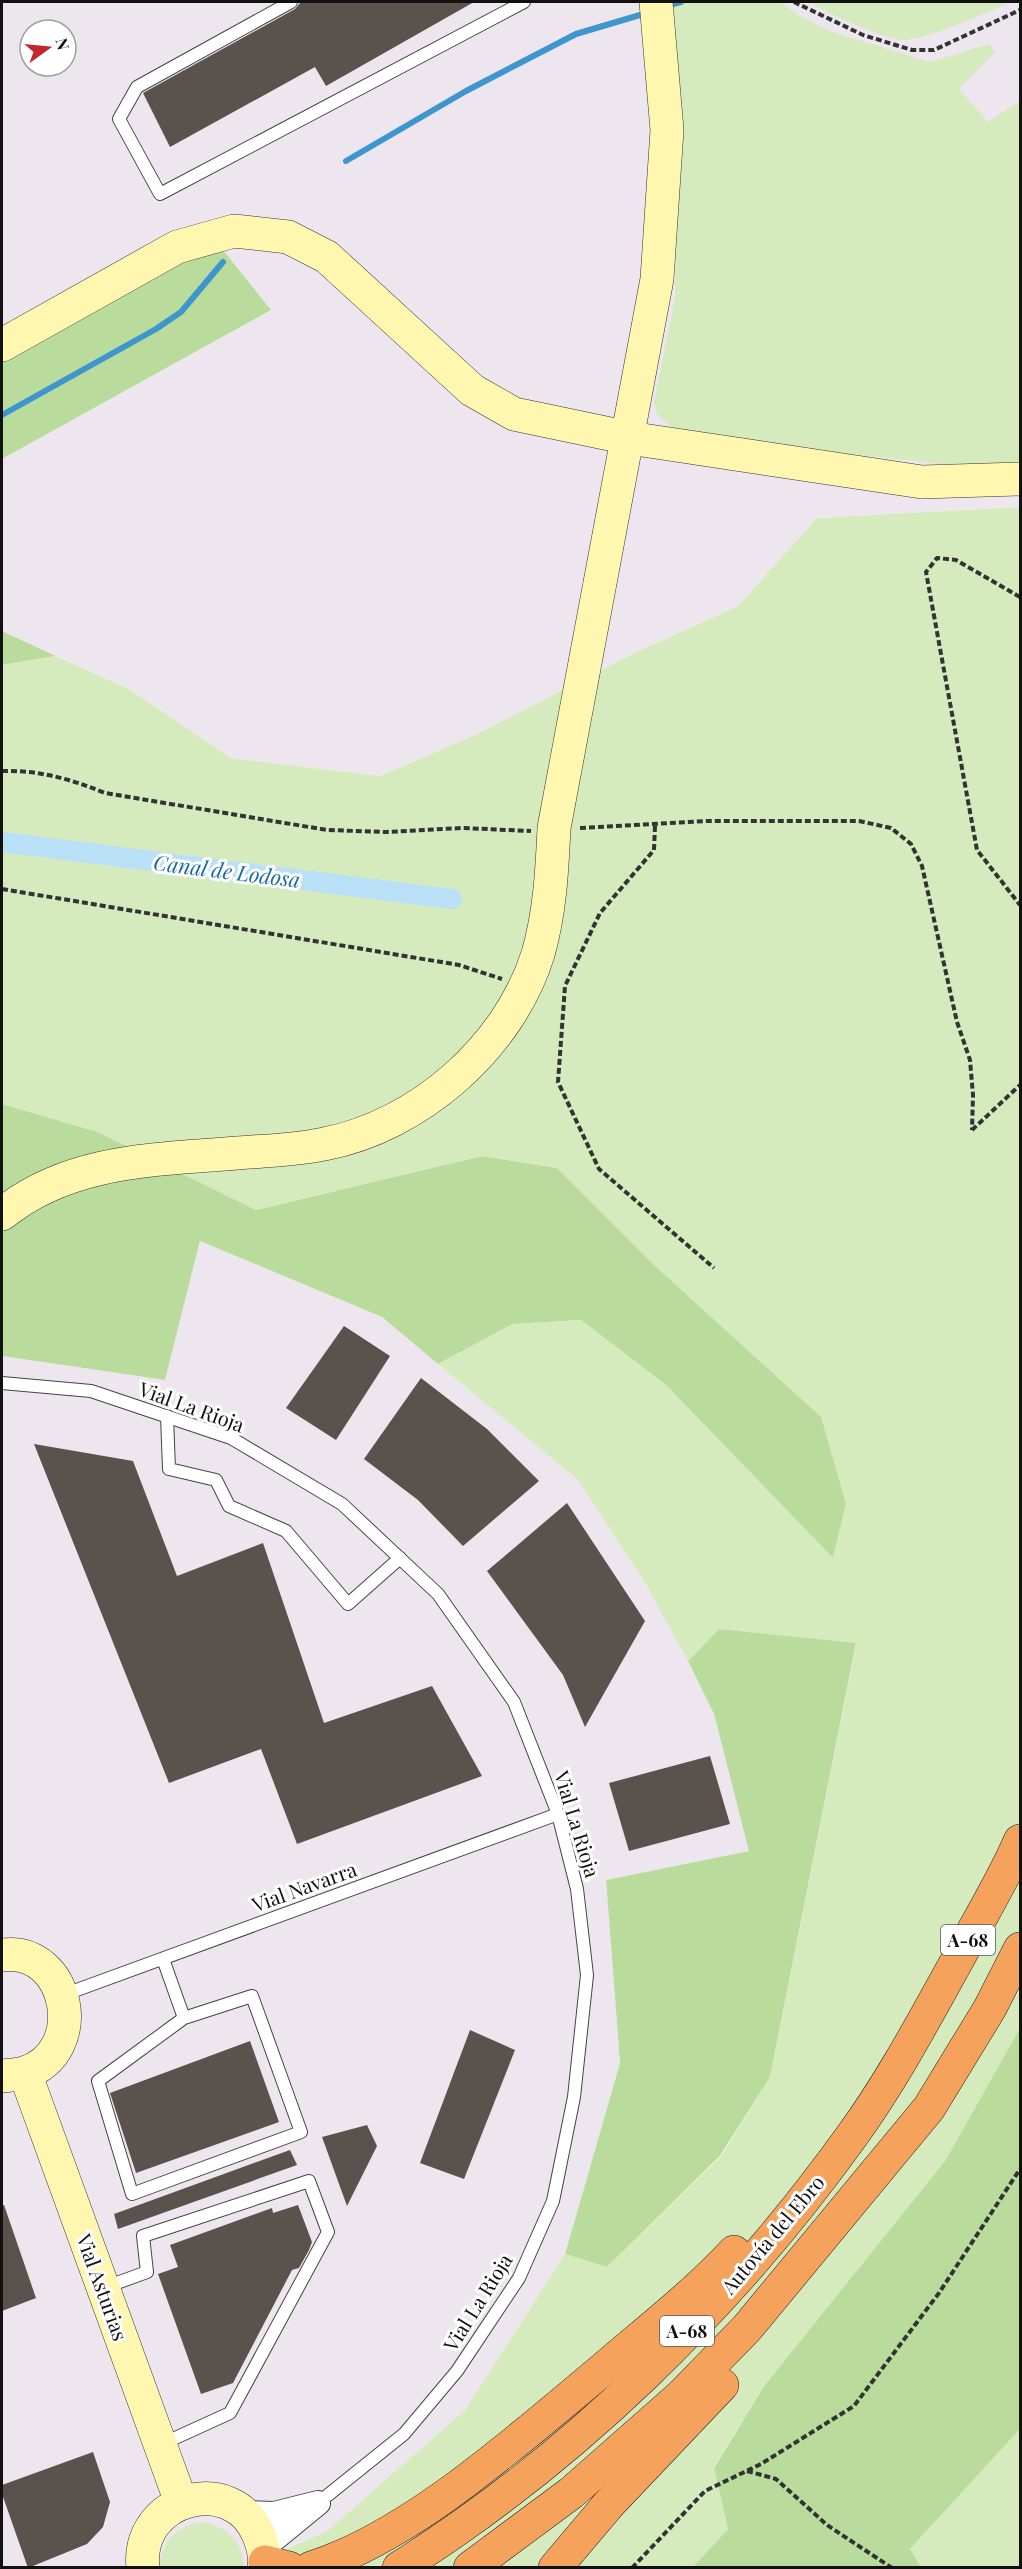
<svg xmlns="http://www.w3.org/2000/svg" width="1022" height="2569" viewBox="0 0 1022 2569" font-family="'Playfair Display',serif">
<rect width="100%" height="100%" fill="#fffdf5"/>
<g fill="#eee6ef" fill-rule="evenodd">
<path d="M2,2H1020V507L817,518L738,606L632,654L475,735L380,776L231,758L129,689L2,631V459L271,310L2,361ZM30,30H66V66H30Z"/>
<path d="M200,1241L382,1317L578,1480L667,1618L714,1714L750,1851L606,1880L620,2063L565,2254L465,2410L327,2531L244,2567L2,2568V1356L165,1380Z"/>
</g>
<g fill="#d5ebbd">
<path d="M669,2H781L798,15L833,32L930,62L989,44L995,52L959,89L988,122L1020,101V465H954L721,441L671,427L657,415L654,402L675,298L676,190Z"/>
<path d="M808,2H1008L1000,7C970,19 939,35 907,40C890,42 824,12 808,2Z"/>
<path d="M1020,507V2028L945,2161L764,2386L714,2467L728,2529L693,2567H245L327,2531L465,2410L565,2254L607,2267L721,2156L770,2077L856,1644L719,1629L688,1661L648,1588L578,1480L438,1364L513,1324L581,1320L666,1385L833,1558L846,1504L655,1266L557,1168L482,1156L256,1210L98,1132L2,1104V665L56,656L129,689L231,758L380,776L475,735L632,654L738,606L817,518Z"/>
<path d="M1020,2429V2567H921L910,2549Z"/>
<path d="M203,2522C229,2528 242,2541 244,2567L159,2568C163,2540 175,2526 203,2522Z"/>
</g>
<g fill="#b9dc9c">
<path d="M214,239L271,310L2,459V361Z"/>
<path d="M2,631L56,656L2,665Z"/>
<path d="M2,1104L98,1132L256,1210L482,1156L557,1168L655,1266L821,1417L846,1504L833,1558L666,1385L581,1320L513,1324L438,1364L382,1317L200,1241L165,1380L2,1356Z"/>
<path d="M719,1629L856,1643L770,2077L720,2156L607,2267L565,2254L620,2063L606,1880L749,1851L714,1714L688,1661Z"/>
<path d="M1020,2028V2429L910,2549L921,2567H693L728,2529L714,2468L764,2386L945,2161Z"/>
</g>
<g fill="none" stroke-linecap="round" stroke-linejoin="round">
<g stroke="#3f96cf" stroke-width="6">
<path d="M673,4L681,2"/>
<path d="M346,161L466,91L576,34L640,15"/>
<path d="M2,415L156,329L181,312L223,262"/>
</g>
<path stroke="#b9e0f7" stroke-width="20" d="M2,842L452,899"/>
</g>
<g fill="#5a524d">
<path d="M301,2H474L326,86L315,67L170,147L143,93L295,9Z"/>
<path d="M344,1326L390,1356L336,1440L286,1408Z"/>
<path d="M421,1378L487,1429L539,1481L463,1546L418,1500L364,1459Z"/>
<path d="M34,1444L133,1461L177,1576L263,1543L324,1723L432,1686L482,1776L297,1844L261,1749L169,1783Z"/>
<path d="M567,1503L645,1621L585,1727L563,1675L487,1571Z"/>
<path d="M710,1756L730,1824L629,1851L609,1783Z"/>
<path d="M470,2030L515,2050L464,2179L420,2163Z"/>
<path d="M250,2041L279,2122L136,2173L110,2093Z"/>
<path d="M367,2125L377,2146L347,2206L322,2137Z"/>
<path d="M290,2150L297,2165L118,2229L114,2214Z"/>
<path d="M2,2205H4L36,2298L2,2311Z"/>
<path d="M298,2205L312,2242L309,2250L299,2268L292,2270L233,2383L201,2394L158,2274L178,2267L170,2245L272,2208L273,2213Z"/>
<path d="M93,2452L110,2502L103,2527L87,2544L28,2568L2,2494V2485Z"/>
</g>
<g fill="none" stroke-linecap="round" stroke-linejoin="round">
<defs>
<g id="lane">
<path d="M291,2L137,87L119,119L160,194L524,2"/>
<path d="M2,1383L91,1391L231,1438L342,1504L438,1594L514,1702L558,1814L577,1889L587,1975L574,2097L553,2201L519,2278L457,2371L404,2434L318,2503"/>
<path d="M167,1416L169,1469L216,1480L229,1506L286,1531L348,1604L400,1558"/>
<path d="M163,1959L184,2018L252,1996L301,2132L132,2194L98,2081L184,2018"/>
<path d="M63,1995L558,1814"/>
<path d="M103,2288L147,2272L143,2236L309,2181L328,2232L230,2413L162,2444"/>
</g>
<path id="street" d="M243,2513L274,2514L318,2503L263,2548"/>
<g id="secondary">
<path d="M2,345L177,247L234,231L288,237L327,257L472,390L514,414L629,438L922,482L1020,479"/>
<path d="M2,1214C66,1162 146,1160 225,1154C257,1151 292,1151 324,1144C419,1126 509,1047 538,954C550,912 552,871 554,828L657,279L667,130L656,2"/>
<path d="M2,1955C70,1946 90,2053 24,2073C17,2075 9,2075 2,2076"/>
<path d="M25,2073L181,2502"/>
<path d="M143,2568C135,2497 234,2471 259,2536C263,2546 266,2556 264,2568"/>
</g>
<g id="highway">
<path d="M265,2562L289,2568"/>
<path d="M311,2568C412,2536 520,2438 602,2370C646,2332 694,2295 734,2252"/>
<path d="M399,2568C575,2457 730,2305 851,2137C892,2081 925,2018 959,1957C979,1919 1003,1881 1020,1841"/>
<path d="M470,2568L571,2493L681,2396L747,2328L929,2108L990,2008L1020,1949"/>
<path d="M555,2568L609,2504L722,2385"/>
</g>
</defs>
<use href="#lane" stroke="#444" stroke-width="14"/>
<use href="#street" stroke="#444" stroke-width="26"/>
<use href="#secondary" stroke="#333" stroke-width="34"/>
<use href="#highway" stroke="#222" stroke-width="34"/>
<g stroke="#333" stroke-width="4" stroke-dasharray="6 3" stroke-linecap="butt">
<path d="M794,2L863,35L912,50H934L1020,10"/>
<path d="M1020,597L956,560L937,558L926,572L977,850L1020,905"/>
<path d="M2,771C38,770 71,779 105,793L327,830L386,832L462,828L531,831"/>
<path d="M655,826L654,850L600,913L565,986L558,1082L599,1169L714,1268"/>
<path d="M580,828L708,821H859L891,828L911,844L922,866L957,1022L970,1060L973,1095L972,1130"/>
<path d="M2,889L459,965L502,979"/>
<path d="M972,1130L1020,1085"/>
<path d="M747,2471L776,2479L827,2525L892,2568"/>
<path d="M632,2568L705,2491L761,2464L854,2406L939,2293L1020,2169"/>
</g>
<use href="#lane" stroke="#fff" stroke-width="12"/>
<use href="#street" stroke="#fff" stroke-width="24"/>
<use href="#secondary" stroke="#fff6b0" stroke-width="33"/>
<use href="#highway" stroke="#f5a25d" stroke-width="33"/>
</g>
<g text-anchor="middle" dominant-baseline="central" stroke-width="6" stroke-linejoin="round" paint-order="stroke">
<g fill="#fff" stroke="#585858" stroke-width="1.5">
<rect x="941" y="1925" width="54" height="30" rx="4.5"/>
<rect x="660" y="2316" width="54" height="30" rx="4.5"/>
</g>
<g font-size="18" font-weight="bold" fill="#111">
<text x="968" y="1940">A-68</text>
<text x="687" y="2331">A-68</text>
</g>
<g font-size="20" fill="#111" stroke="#fff">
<text transform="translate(192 1406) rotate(20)">Vial La Rioja</text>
<text transform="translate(578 1824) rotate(73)">Vial La Rioja</text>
<text transform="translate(304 1886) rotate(-20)">Vial Navarra</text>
<text transform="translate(772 2234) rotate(-50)">Autovía del Ebro</text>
<text transform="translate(103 2287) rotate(70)">Vial Asturias</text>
<text transform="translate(477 2302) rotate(-58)">Vial La Rioja</text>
</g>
<g font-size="21" font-style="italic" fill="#1768a6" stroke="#fff">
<text transform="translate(227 870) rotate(7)">Canal de Lodosa</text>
</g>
</g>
<rect width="1022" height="2569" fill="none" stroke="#111111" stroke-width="6"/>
<g transform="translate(48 48) rotate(75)"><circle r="28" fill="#ffffff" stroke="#a0a0a0" stroke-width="1.5"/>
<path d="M0-4.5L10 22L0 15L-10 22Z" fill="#c4262e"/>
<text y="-9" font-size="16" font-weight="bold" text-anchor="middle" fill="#111111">N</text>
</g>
</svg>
